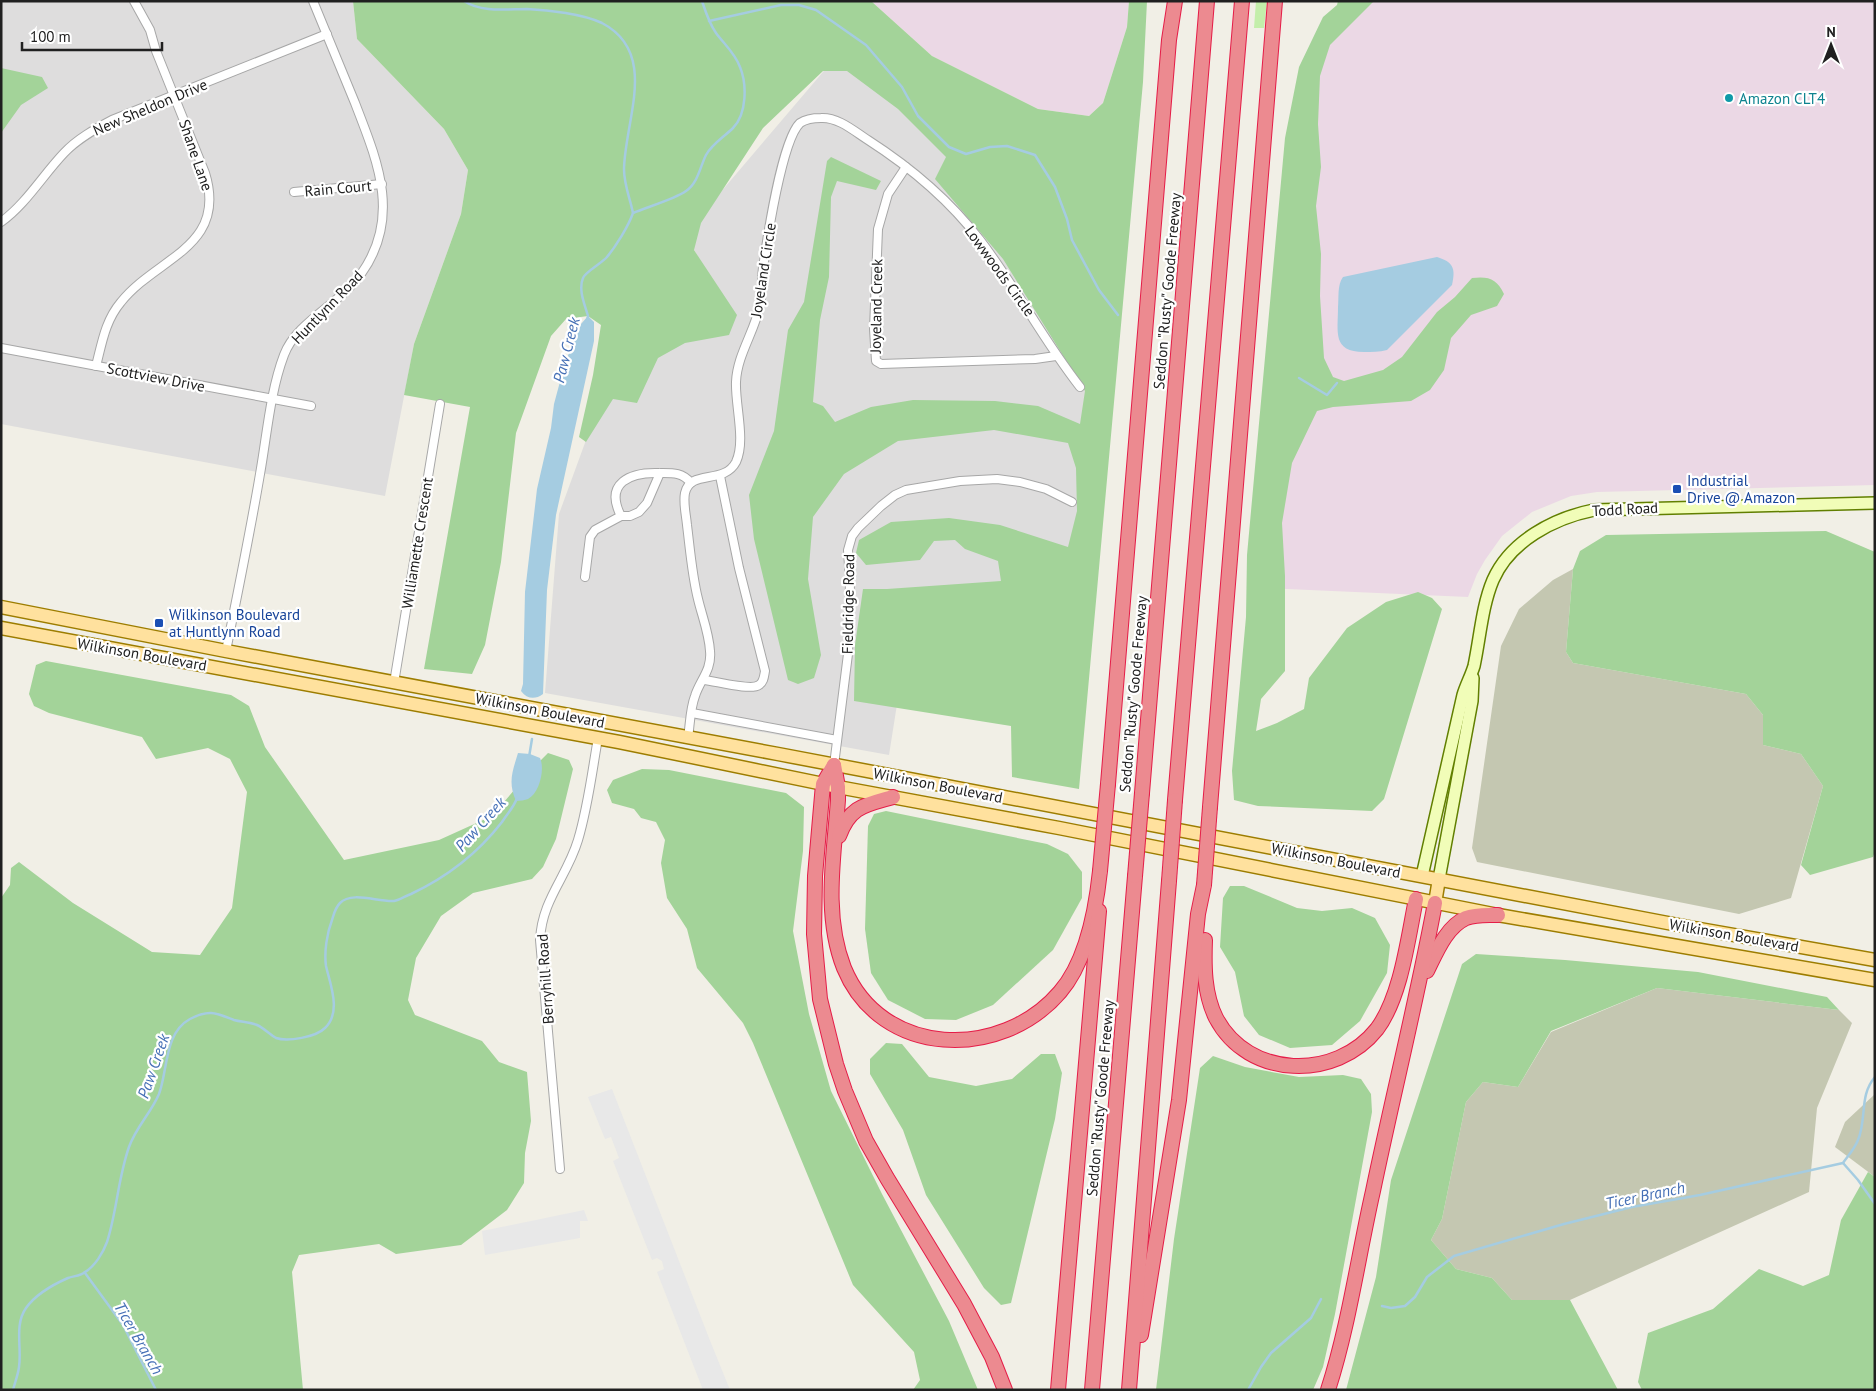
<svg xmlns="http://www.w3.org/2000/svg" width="1876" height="1391" viewBox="0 0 1876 1391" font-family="'PT Sans',sans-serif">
<rect width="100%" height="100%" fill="#f1efe6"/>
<g fill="#dedddd">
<path d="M1,1H353L357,39L444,129L468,170L461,214L414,344L385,496L1,424Z"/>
<path d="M840,52L961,149L1024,271L1091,391L1078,563L1012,595L898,698L889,755L545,693L559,514L620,347L733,318L685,234Z"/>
</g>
<g fill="#ebd8e5">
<path d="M871,1H1129L1127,27L1103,103L1089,116L1038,109L932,56Z"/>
<path d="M1358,1H1875V485L1597,492L1571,496L1532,512L1502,536L1485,560L1477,574L1468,597L1267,588L1319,44Z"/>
</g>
<g fill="#c4c7b1">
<path d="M1573,569L1566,652L1573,663L1746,694L1763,715V745L1801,754L1823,786L1791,898L1739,914L1477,862L1472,848L1501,646L1519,609L1553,580Z"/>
<path d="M1657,988L1839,1010L1852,1023L1817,1108L1809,1192L1570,1300H1512L1492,1278L1456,1269L1431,1240L1442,1219L1466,1102L1483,1082L1518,1087L1551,1032Z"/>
<path d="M1875,1094V1177L1835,1147L1845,1122Z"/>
</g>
<path fill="#c3eeaa" d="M1256,1H1267L1264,28H1254Z"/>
<g fill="#a3d399">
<path d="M353,1H871L932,56L1038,109L1089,116L1103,103L1127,27L1129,1H1147L1143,82L1079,789L1012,777L1011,726L854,701L855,645L863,589H887L1001,581L998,561L965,549L955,540L934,541L920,560L866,565L856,553L859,540L891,522L949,518L1000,525L1068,547L1077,511L1076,468L1068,443L994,430L898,441L844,474L813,517L808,579L821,655L814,678L798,684L788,680L754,539L749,495L774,431L788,330L804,302L827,161L831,157L881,181L876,190L837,181L831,197L829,277L820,320L813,402L823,406L835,422L871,407L913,400L995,401L1038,406L1080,424L1085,391L1003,259L935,179L946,157L898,109L847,71H823L763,128L701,223L694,250L737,315L729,335L685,343L658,358L637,403L613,399L586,442L579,437L593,375L601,325L588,316L566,319L551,336L516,433L501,562L485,645L472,674L424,669L470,407L404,395L414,344L461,214L468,170L444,129L357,39Z"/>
<path d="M1338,1H1374L1330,45L1320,76L1318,124L1321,167L1316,206L1321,254L1320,296L1324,358L1333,377L1344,381L1383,370L1402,357L1437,312L1455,297L1472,278C1489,276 1497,279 1504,294L1497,306L1471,315L1451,338L1444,370L1430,390L1411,401L1333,407L1317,411L1292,463L1282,523L1285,576V671L1261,699L1256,731L1277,723L1304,709L1309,678L1347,628L1386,602L1418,592L1432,598L1442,609L1384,799L1372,811L1258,806L1234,800L1232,771L1246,617L1247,555L1285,138L1299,67L1323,17L1337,5Z"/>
<path d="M1,68L42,77L48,88L21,105L1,133Z"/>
<path d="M1826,531L1875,552V851L1873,857L1810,875L1801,865L1823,786L1801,754L1763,745V715L1746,694L1573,663L1566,652L1573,569L1580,551L1606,535Z"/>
<path d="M46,661L231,695L249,706L265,747L344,860L439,840L492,816L534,767L548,753L569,760L573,769L556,839L543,867L532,879L473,893L441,916L416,958L408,1000L415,1015L482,1041L499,1062L527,1072L531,1121L525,1153L524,1183L507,1210L461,1245L396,1254L379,1244L299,1255L292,1272L303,1390H1V898L10,885L11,868L19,862L73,903L152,952L200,955L232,908L247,792L230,759L208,748L156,759L142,737L49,713L34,706L29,694L36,665Z"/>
<path d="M642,769L669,770L786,793L804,807L803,851L793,931L809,1014L831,1091L882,1194L949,1321L978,1390H913L920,1380L914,1352L853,1285L753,1043L743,1023L697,968L687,929L667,898L661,863L665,840L656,822L641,818L634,809L612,803L607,790L613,780Z"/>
<path d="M886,811L1047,844L1068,854L1082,872V898L1053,950L993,1005L956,1020L925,1019L888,1000L871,973L865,929L868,826L874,814Z"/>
<path d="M1230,886H1244L1297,908L1322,911L1352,908L1375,918L1390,945L1387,973L1360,1021L1332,1045L1290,1048L1259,1035L1244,1016L1235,972L1220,947L1223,898Z"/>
<path d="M1476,954L1565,960L1698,972L1827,997L1839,1010L1657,988L1551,1031L1518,1087L1483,1082L1466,1102L1442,1219L1431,1240L1456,1269L1492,1278L1512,1300H1570L1618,1390H1346L1376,1277L1391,1180L1462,964Z"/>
<path d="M886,1043L902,1044L929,1077L976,1086L1012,1079L1041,1054H1055L1062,1073L1055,1119L1011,1303L1001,1305L984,1288L926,1195L903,1130L870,1074V1059Z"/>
<path d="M1213,1056L1245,1067L1299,1077L1343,1075L1361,1079L1371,1094L1372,1112L1335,1314L1323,1367L1313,1390H1156L1174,1239L1200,1068Z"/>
<path d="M1868,1172L1875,1177V1390H1642L1638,1382L1648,1333L1713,1309L1759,1269L1803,1286L1829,1275L1841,1220Z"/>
</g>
<g fill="#e8e8e8">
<path d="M612,1089L709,1338L730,1390H703L657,1272L664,1269L662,1261L657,1258L652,1260L613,1161L619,1158L611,1137L605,1139L588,1097Z"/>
<path d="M584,1210L588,1221H580V1238L485,1255L482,1231Z"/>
</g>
<g fill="#a5cce1">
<path d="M1437,257C1453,262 1456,268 1452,285L1387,350C1379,352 1372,352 1364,352C1332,352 1338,332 1338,307C1339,298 1337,285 1343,277Z"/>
<path d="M588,316L594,322V341L556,515L547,590L543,694C535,700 527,699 521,691L523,684L525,592L537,489L551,428L554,404L565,363L581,324Z"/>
<path d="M518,753L530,754L540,758C545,768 540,793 528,799C525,800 520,801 516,801C508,782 512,773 518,753Z"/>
</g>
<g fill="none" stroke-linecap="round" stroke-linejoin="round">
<g stroke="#a5cce1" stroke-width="2.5">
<path d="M464,1C482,13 507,9 527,9C549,10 583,14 602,23C659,53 625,119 624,169C624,185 630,198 633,213"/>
<path d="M709,21L781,5H799L816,10L866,45L902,87L918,116L949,147L966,154L990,147L1007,146L1035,155L1055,187L1067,219L1072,240L1099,290L1118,315"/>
<path d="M587,320L588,316C585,305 578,290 583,278C585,272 602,263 607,257C616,246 628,227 633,213C647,207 675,199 686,191C698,183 700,167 706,155C712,144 724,137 733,128C747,114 747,84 740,67C735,53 724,44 716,33C709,23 706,13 702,1"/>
<path d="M1299,378L1327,395L1337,383"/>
<path d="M529,757L532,739"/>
<path d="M1843,1163L1858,1180L1875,1204"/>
<path d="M85,1273L123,1325L156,1390"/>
<path d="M1382,1306L1391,1308L1405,1306L1415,1297L1427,1277L1454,1256L1564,1224L1632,1207L1700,1195L1843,1163C1848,1156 1855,1148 1858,1140C1867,1119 1859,1095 1875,1077"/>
<path d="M13,1390C15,1382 18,1375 19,1367C22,1348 14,1325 26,1308C36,1294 52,1285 68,1278C73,1276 81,1276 85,1272C95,1266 103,1253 107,1242C117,1211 118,1178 129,1147C136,1127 151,1113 159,1094C168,1070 164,1033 190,1019C209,1009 216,1013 234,1020C241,1022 250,1022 257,1025C264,1028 269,1034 276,1038C288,1042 316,1037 325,1028C342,1012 330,984 326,966C324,952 327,933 332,920C334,914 335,908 340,903C352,891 377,902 394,901C400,900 405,896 411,894C447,877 478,853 502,822C507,814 514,807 517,798"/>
<path d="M1248,1390L1261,1367L1271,1353L1311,1318L1321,1299"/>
</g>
<defs>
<g id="street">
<path d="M906,167L888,194L878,229L874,329L876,361L881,364L1035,359L1056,356"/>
<path d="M294,192L382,184"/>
<path d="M1,222C26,204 43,175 64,153C77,139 95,129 112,120L327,34"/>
<path d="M1,348L311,406"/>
<path d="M96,366C102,343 105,321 121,302C157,257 228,247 205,173L156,51L150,30L134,1"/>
<path d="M621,516C604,483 630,472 659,473C672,473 682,472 691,483"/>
<path d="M585,577L590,537L595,530L621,516H630L639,512L647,503L660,473"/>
<path d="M226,651C238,592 250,533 260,474C267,435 270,392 284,355C296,322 340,304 361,274C402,217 377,160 355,103C341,69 327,35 313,1"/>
<path d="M704,680C715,681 751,691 759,685C764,682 764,676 765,671L739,568L720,476"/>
<path d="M394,683L440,404"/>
<path d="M692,713L837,740"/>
<path d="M688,738C690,725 690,709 695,696C700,680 712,670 710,651C709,633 702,616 698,599C692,575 690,549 687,525C686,514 683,503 685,493C690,469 724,485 736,462C746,441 735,405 736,382C737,355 755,331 760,305C763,293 761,280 763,268C767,240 782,140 800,123C806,119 814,118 821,118C838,117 854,131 868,140C910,167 950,201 980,240C1016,287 1043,340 1080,387"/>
<path d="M834,765L848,654L850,583L848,550L852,536L858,528L881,506L895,495L906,490L960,481L997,479L1020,482L1046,489L1072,502"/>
<path d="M560,1169L540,940C542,899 567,877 578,840C588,807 592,772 598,738"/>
</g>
<g id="secondary">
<path d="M1422,876L1463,695C1466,685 1471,676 1474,666C1480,638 1482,606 1493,580C1510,541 1554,518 1594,510L1875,503"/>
<path d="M1439,879L1472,701L1473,678"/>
</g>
<g id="primary">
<path d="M1,607L226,651L778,754L1694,928L1875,960"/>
<path d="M1,628L619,742L838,787L1059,828L1498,915L1875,980"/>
<path d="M1435,903L1439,879"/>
</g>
<g id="highway">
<path d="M834,765L823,784L815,876L814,934L820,999L836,1064L845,1091L866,1141L887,1178L964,1304L992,1357L1005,1390"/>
<path d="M834,765L838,787V800C834,855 823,915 844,968C881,1058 1001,1061 1060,992C1086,962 1096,909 1100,871"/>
<path d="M1108,784L1169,40L1175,1"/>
<path d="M1142,793L1207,1"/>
<path d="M1175,800L1242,1"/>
<path d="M1210,807L1275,1"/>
<path d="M839,836C850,806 865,805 893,797"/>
<path d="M1205,940C1204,966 1204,994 1216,1018C1248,1079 1336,1081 1377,1029C1401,997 1408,938 1416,899"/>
<path d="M1427,971C1436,953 1446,927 1466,918C1476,914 1487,915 1498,915"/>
<path d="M1141,1335L1179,1100L1198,914L1204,885"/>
<path d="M1058,1390L1099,911"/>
<path d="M1092,1390L1135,876"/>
<path d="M1129,1390L1169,881"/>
<path d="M1328,1390C1349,1325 1358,1257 1373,1191C1393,1095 1417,999 1435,903"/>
</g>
</defs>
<use href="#street" stroke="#a7a7a7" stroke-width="10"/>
<use href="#secondary" stroke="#617f00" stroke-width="14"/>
<use href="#primary" stroke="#9d7d00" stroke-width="15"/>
<use href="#highway" stroke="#e51d48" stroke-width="16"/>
<use href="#street" stroke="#fff" stroke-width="8"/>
<use href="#secondary" stroke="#f1fdb8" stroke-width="11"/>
<use href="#primary" stroke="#ffe19e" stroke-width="12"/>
<use href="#highway" stroke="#ec8a90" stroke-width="14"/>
<defs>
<g id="highway-bridge">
<path d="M1100,871L1108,784"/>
<path d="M1135,876L1142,793"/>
<path d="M1169,881L1175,800"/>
<path d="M1204,885L1210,807"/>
</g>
</defs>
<use href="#highway-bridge" stroke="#e51d48" stroke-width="16" stroke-linecap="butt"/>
<use href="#highway-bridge" stroke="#ec8a90" stroke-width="14"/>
</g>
<circle fill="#0f9aa8" stroke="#fff" stroke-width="2" cx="1729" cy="98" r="5"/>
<g fill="#1a4fb4" stroke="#fff" stroke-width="2">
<rect x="1672" y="484" width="10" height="10" rx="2.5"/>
<rect x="154" y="618" width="10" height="10" rx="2.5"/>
</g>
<g text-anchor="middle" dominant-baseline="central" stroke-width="4.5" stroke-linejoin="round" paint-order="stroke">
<g font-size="15" fill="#0d838f" stroke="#fff" text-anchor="start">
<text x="1739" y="98">Amazon CLT4</text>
</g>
<g font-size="15" fill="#202020" stroke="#fff">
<text transform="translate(150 107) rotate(-23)">New Sheldon Drive</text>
<text transform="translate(196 155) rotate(71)">Shane Lane</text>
<text transform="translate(338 188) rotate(-5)">Rain Court</text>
<text transform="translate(763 270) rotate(-81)">Joyeland Circle</text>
<text transform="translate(1000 271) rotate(54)">Lowwoods Circle</text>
<text transform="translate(1167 291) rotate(-85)">Seddon "Rusty" Goode Freeway</text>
<text transform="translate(876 306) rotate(-89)">Joyeland Creek</text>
<text transform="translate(327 307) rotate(-46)">Huntlynn Road</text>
<text transform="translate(156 377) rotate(11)">Scottview Drive</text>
<text transform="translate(1625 509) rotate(-3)">Todd Road</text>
<text transform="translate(417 543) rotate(-81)">Williamette Crescent</text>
<text transform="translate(848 604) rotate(-89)">Fieldridge Road</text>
<text transform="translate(142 654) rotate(10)">Wilkinson Boulevard</text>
<text transform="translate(1133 694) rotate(-85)">Seddon "Rusty" Goode Freeway</text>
<text transform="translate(540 710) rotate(11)">Wilkinson Boulevard</text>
<text transform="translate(938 785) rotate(11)">Wilkinson Boulevard</text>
<text transform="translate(1336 860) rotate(11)">Wilkinson Boulevard</text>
<text transform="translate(1734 935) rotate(10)">Wilkinson Boulevard</text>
<text transform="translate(545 979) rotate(-94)">Berryhill Road</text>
<text transform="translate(1100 1098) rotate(-85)">Seddon "Rusty" Goode Freeway</text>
</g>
<g font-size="15" fill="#164399" stroke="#fff" text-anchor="start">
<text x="1687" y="480">Industrial<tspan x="1687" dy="17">Drive @ Amazon</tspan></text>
<text x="169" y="614">Wilkinson Boulevard<tspan x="169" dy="17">at Huntlynn Road</tspan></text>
</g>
<g font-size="16" font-style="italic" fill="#4670b6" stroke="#fff">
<text transform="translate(566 350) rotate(-76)">Paw Creek</text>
<text transform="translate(480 824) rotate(-48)">Paw Creek</text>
<text transform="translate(153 1066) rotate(-71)">Paw Creek</text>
<text transform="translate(1645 1195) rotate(-12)">Ticer Branch</text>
<text transform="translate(139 1338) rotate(60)">Ticer Branch</text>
</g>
</g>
<rect width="1876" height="1391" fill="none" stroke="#202020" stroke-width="5"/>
<g transform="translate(1831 45)" stroke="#ffffff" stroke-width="4" paint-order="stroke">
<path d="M0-4L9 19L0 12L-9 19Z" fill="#202020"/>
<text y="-8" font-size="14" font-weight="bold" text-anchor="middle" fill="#202020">N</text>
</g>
<path d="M22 42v8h140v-8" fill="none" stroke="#202020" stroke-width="2.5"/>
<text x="30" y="42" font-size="15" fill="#202020" stroke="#ffffff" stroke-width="4" paint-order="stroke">100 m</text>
</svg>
